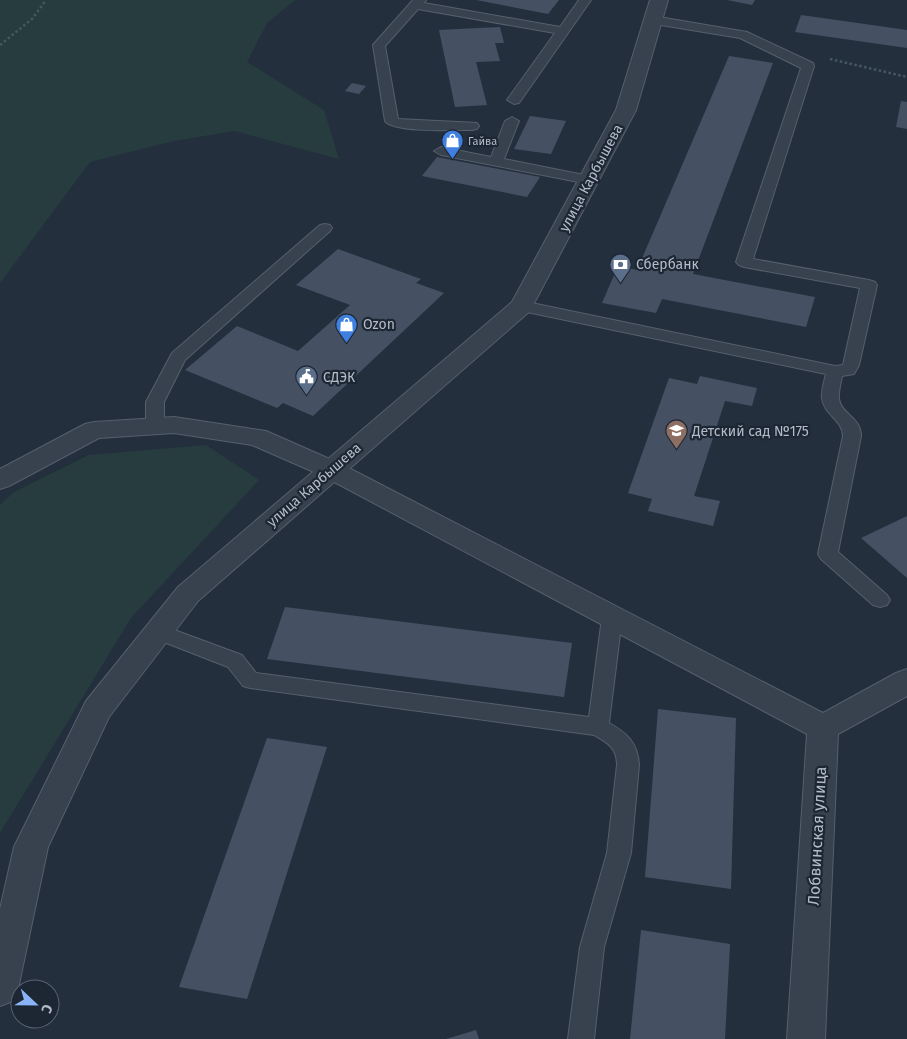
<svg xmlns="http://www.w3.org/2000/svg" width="907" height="1039" viewBox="0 0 907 1039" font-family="'Fira Sans',sans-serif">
<rect width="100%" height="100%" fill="#242f3e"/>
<g fill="#263c3f">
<path d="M0,0H295L267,23L247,62L324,110L339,159L234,131L174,141L90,162L0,283Z"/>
<path d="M206,445L259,480L131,618L0,833V505L14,492L89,455Z"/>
</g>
<g fill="#455162">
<path d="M476,0H559L548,14Z"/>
<path d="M727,0H755L752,5Z"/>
<path d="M801,15L907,30V48L795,32Z"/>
<path d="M500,27L504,43H495L500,61L476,62L487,105L455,107L439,30Z"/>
<path d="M729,56L773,63L693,274L815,297L806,327L662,299L656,313L602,303L618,266L637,270Z"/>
<path d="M352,83L366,86L359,94L345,91Z"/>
<path d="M901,101L907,102V129L896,127Z"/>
<path d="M530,116L566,121L551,154L514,149Z"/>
<path d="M437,157L540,177L527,197L422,176Z"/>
<path d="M338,249L421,279L416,283L444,293L313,416L283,403L277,408L185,370L237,326L298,351L350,305L296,285Z"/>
<path d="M700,376L757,388L752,406L725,401L694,496L720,501L713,526L648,511L652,499L628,493L669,378L697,384Z"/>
<path d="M907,516V578L861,538Z"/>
<path d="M285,607L572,643L564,697L267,659Z"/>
<path d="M658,709L736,718L731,889L645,877Z"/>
<path d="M267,738L327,747L247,999L179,987Z"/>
<path d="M641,930L730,944L725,1039H630Z"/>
<path d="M476,1030L479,1039H446Z"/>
</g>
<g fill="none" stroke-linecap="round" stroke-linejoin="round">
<defs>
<g id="service">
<path d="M413,0H426L424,3L560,27L579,0H591L519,103L514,104L507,100L555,33L418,9L385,46L398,119L477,123L479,126L477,129L472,130C455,130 395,133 385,121L373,45Z"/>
<path d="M653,16L747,32L813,63L814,66L753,259L869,280L875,282L877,285L859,365L854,374L842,376C841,383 838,392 839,399C841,414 861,417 861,436L838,552L887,595L890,600L887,605L880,607L873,605L821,559L818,554L843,436C843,420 823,414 822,398C821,391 824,382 826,374L522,311L516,309L514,306L516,303L522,301L835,366L843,365L860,288L744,267L739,265L736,262L801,68L740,38L649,23L647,20L649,17Z"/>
<path d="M512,117L519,121L504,159L594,177L596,180L594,183L589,184L441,155L434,151L441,147L491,157L505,121Z"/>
<path d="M325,224L330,225L332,228L330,231L185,360L164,402V426L161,430L155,432L149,430L146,426V402L172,353L320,225Z"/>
<path d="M612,611L619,613L622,618L609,723C627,733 638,743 639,765L631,853L604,947L594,1039H568L580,947L607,853L617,765C617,748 608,743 594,735L250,688L243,686L228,667L151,637L148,632L151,627L158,624L242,655L256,673L589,717L602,618L605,613Z"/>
</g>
<path id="minor" d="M174,417L266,431L341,464L823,713L896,673L907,669V696L838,734L825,1039H787L807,734L323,476L252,445L174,433L99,438L9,486L0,489V469L85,424L94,422Z"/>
<path id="tertiary" d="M650,0H668L636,110L530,311L198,601L109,717L48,847L18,989L13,1001L0,1006V909L14,847L86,701L178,587L512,302L616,110Z"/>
</defs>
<use href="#service" stroke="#565f6c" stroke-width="2"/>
<use href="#minor" stroke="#565f6c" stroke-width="2"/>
<use href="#tertiary" stroke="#565f6c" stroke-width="2"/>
<g stroke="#44595c" stroke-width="2.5" stroke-dasharray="2.5 2.5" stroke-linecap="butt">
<path d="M0,45L32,19L46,0"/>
<path d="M830,59L907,77"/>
</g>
<use href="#service" fill="#38414e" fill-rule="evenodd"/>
<use href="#minor" fill="#38414e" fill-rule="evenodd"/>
<use href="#tertiary" fill="#38414e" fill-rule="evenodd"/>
</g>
<defs>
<symbol id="shop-pin" viewBox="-11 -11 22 30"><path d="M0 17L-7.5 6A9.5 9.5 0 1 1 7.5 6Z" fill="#3f7fe0" stroke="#1d2633"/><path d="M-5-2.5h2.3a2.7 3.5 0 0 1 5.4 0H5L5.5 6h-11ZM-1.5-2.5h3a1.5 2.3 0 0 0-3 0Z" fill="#fff"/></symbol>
<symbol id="bank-pin" viewBox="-11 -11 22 30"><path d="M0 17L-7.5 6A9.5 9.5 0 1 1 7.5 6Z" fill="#5c6f8a" stroke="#1d2633"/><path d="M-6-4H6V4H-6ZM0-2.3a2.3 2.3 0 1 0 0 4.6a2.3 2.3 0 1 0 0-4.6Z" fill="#fff"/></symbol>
<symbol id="civic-pin" viewBox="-11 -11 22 30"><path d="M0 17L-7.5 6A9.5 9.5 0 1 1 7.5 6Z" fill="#5c6f8a" stroke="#1d2633"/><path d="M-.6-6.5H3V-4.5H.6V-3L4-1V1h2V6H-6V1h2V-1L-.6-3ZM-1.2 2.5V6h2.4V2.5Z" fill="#fff"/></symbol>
<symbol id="school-pin" viewBox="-11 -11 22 30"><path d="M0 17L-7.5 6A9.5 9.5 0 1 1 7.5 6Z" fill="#8d6e63" stroke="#1d2633"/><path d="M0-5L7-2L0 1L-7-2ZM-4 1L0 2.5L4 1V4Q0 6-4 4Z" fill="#fff"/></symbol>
</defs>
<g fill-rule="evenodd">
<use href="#shop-pin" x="440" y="128" width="25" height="34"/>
<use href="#bank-pin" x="608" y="252" width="25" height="34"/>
<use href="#shop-pin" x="334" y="312" width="25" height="34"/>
<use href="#civic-pin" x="294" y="364" width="25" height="34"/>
<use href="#school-pin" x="664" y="418" width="25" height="34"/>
</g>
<g text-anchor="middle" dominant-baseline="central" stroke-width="4.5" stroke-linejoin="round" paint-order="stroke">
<g font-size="11" fill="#b4bcc9" stroke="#1d2633" text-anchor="start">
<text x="468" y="141">Гайва</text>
</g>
<g font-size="14" fill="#b4bcc9" stroke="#1d2633">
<text transform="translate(591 178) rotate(-62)">улица Карбышева</text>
<text transform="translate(314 485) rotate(-41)">улица Карбышева</text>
</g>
<g font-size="14" fill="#b4bcc9" stroke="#1d2633" text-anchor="start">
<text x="636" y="264">Сбербанк</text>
<text x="363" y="324">Ozon</text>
<text x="323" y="377">СДЭК</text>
<text x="692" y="431">Детский сад №175</text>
</g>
<g font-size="16" fill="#b4bcc9" stroke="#1d2633">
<text transform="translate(817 836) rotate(-87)">Лобвинская улица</text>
</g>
</g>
<g transform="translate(35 1004) rotate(112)"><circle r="24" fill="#1d2633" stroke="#59626f"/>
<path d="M0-4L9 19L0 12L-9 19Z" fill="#8ab4f8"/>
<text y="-8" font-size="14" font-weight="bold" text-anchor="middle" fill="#b4bcc9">С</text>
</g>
</svg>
